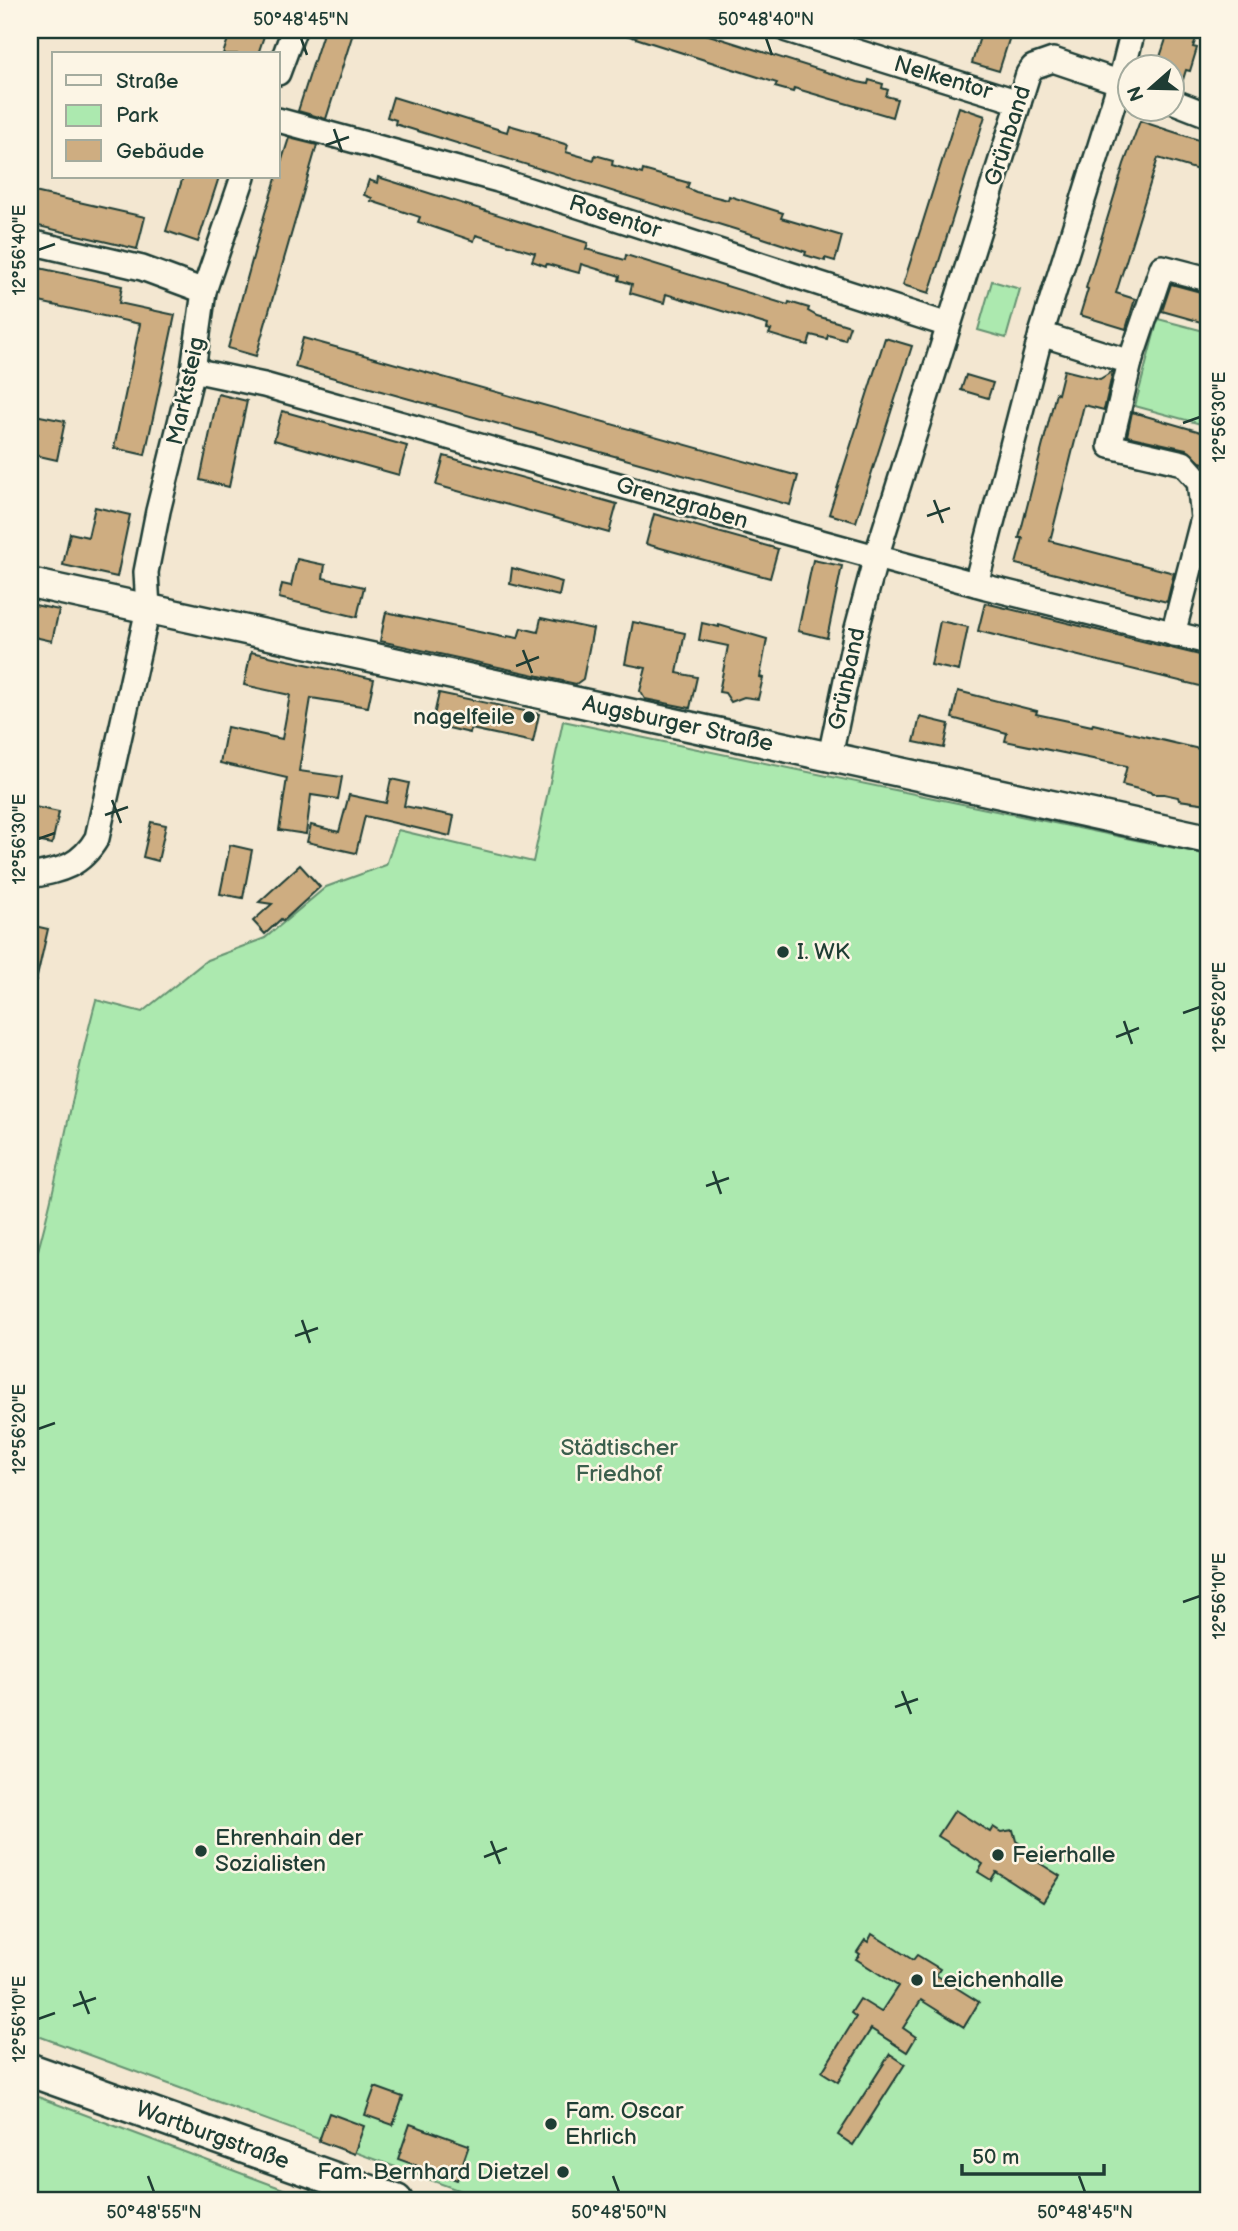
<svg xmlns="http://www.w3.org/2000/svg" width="1238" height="2231" viewBox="0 0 1238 2231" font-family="'Balsamiq Sans',sans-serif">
<rect width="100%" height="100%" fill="#f3e7d1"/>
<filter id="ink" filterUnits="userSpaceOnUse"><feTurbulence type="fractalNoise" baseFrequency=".0143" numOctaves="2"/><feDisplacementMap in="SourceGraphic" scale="14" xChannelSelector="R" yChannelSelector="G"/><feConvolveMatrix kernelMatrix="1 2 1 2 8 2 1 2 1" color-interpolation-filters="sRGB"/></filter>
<g filter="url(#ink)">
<g fill="#ace9af" stroke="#669372" stroke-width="2">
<path d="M992,281L1020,289L1006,338L978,330Z"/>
<path d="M1158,319L1208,332V426L1135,406Z"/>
<path d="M563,721L1208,855V2201H488L30,2033V1278C58,1187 71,1092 96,1000L142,1012L207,960L265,938L326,887L386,865L398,830L533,862Z"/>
<path d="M30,2094L315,2201H30Z"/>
</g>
<g fill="#cead81" stroke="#1f3d34" stroke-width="2">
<path d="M231,30H266L258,54H223Z"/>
<path d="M324,30H354L326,119L298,111Z"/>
<path d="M621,30H693L858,82L868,84L869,80L883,84L882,88L888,90L886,96L897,99L892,117L794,88L793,92L775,87L777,83L620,33Z"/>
<path d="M982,30H1012L999,71L972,63Z"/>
<path d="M1169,30H1199L1193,47L1197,48L1190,71L1186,70L1180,89L1172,87V66H1157Z"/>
<path d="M393,97L507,132L509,125L540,134L539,136L568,145L566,152L594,160L595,155L613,160L612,165L642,174L643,170L689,183L687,188L696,192L728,200L729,196L783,213L781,218L842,236L837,255L835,261L825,258V261L805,255L806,252L757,236L395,124L396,120L387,117Z"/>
<path d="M959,107L985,116L929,293L903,285Z"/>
<path d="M1140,121L1208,143V173L1158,158L1116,293L1135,299L1126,329L1080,315L1088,289L1086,288L1124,164Z"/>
<path d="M289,138L317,145L256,356L228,348L265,213Z"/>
<path d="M183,177H219L198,242L166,231Z"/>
<path d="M378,177L588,243L586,249L625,260L626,255L788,305L789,302L809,308L808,311L817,316L850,326L845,340L828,335L827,339L811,335L808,345L789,340L769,334L771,330L767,329L768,325L666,294L664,303L630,293L632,284L619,280L620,276L581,264L579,273L547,264L546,266L532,261L535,253L476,235L474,241L418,222L420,217L371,201L372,198L364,195L369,180L377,183Z"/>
<path d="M30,191L145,217L137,249L30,224Z"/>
<path d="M30,266L122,286L119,303L175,315L145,455L114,448L140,324L30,300Z"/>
<path d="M1171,284L1208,294V324L1162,311Z"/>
<path d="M303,338L798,476L790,505L295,367Z"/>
<path d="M885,338L912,346L856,522L829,514Z"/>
<path d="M1064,370L1100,379L1113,371L1104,410L1084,405L1050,541L1174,573L1167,602L1016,564L1023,538H1019L1056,393L1058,394Z"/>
<path d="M966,375L993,383L988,398L961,390Z"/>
<path d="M218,394L247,401L229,487L200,480Z"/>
<path d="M282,411L407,446L399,475L274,440Z"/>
<path d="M1132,412L1208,434V464L1200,462L1186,449L1127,436Z"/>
<path d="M30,414L65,421L57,460L30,454Z"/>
<path d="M444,456L617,504L609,533L436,485Z"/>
<path d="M95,507L130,515L117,577L63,565L70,533L88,537Z"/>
<path d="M654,514L778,549L770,578L646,544Z"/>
<path d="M297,559L325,565L323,578L364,587L357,617L279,598L282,584L291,586Z"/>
<path d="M813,560L842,566L827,638L798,631Z"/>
<path d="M512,568L562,582L559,596L510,584Z"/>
<path d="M985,603L1208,657V688L978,631Z"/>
<path d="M30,604L59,610L52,641L30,636Z"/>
<path d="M386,612L507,638V636L518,638L521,628L538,632L541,618L593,629L583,679L576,684L380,641Z"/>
<path d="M940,621L968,627L959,671L931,665Z"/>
<path d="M633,622L685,633L677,673L697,677L690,708L645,699L640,691L646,668L625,664Z"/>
<path d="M702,623L719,627V625L767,639L760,677L763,678L758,699L744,697L731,702L725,693L719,692L728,646L699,640Z"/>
<path d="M251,652L374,679L368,707L311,698L299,771L342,777L338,799L311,795L306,834L279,830L287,778L220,763L227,727L282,739L290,695L244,685Z"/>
<path d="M958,691L1037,711L1036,714L1092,726L1093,724L1208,751V804L1179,800L1178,797L1164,794H1152L1150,792L1122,785L1127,766L1005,741L1007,733L952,718Z"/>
<path d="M439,693L539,714L533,742L471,729L470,733L444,727L445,723L433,720Z"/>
<path d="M920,717L949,724L944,748L914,742Z"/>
<path d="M391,779L409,783L404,806L454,816L450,836L365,816L356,853L307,842L311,825L339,832L349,795L386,803Z"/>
<path d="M30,806L59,812L52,844L30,840Z"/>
<path d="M151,822L166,825L158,861L143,857Z"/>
<path d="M230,845L252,850L243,898L220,894Z"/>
<path d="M300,865L320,887L283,921L281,919L265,934L253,921L272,904L259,902Z"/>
<path d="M30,925L48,929L36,981L30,980Z"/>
<path d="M955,1810L990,1832L993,1827L1001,1832L1013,1830L1016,1841L1025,1847L1022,1852L1060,1876L1043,1902L996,1872L991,1880L978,1872L983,1864L938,1836Z"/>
<path d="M872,1934L913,1960L917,1955L940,1969L936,1975L979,2002L964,2027L921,2000L903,2028L916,2037L907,2052L871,2029L838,2082L822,2072L856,2017L851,2013L860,1999L881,2012L898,1986L856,1959L860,1954L857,1952L865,1940L868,1942Z"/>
<path d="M890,2054L905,2064L853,2145L838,2135Z"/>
<path d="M375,2087L403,2097L393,2125L365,2115Z"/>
<path d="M329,2113L364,2126L354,2154L319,2141Z"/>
<path d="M410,2124L469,2145L457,2180L398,2159Z"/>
</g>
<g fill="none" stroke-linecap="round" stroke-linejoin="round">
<defs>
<g id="minor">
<path d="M787,30L1019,102"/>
<path d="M278,73L294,30"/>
<path d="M1172,101L1208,115"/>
<path d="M278,120L498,180L948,325"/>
<path d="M30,242L142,268L204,291"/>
<path d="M1041,334L1130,362L1110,446L1183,463L1199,481L1203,518L1173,634"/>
<path d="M1130,362L1162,267L1208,279"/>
<path d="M193,370L264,385L792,534L986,587L1208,642"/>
<path d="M976,584L1041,334L1120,82L1133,30"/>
<path d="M830,756L856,632L876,557L1028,74L1033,67L1053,60L1130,86"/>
<path d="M30,876C61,870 80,867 97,838L148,609L146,572L158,511L193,370L204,291L243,177"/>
</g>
<g id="tertiary">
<path id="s1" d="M30,583L1208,839"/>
</g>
<g id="secondary">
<path id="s2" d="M30,2070L396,2201"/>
</g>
</defs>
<use href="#minor" stroke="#1f3d34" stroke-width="28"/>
<use href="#tertiary" stroke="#1f3d34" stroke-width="33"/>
<use href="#secondary" stroke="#1f3d34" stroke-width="37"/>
<use href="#minor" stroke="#fcf5e5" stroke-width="23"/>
<use href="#tertiary" stroke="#fcf5e5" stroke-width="28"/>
<use href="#secondary" stroke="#fcf5e5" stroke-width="32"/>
</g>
</g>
<path fill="none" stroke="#1f3d34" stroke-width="2.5" d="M301,38L307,55M766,38L772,55M334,129L342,152M326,145L349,137M38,250L55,244M1183,423L1200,417M934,500L943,523M927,516L950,508M523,650L532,673M516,666L539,657M112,800L121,823M105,815L128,807M38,839L55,833M1183,1013L1200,1007M1124,1021L1132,1044M1116,1037L1139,1028M713,1171L721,1194M706,1186L729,1178M302,1320L310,1343M295,1336L318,1328M38,1429L55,1423M1183,1602L1200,1596M902,1691L911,1714M895,1707L918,1699M491,1841L500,1864M484,1857L507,1848M80,1991L89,2014M73,2006L96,1998M38,2019L55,2013M148,2176L154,2192M613,2176L619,2192M1079,2176L1085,2192"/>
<g fill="#1f3d34" stroke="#fcf5e5" stroke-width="2.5">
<circle cx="529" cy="717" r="7"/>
<circle cx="783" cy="952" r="7"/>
<circle cx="201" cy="1851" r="7"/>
<circle cx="998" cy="1855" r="7"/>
<circle cx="917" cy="1980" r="7"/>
<circle cx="551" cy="2124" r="7"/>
<circle cx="563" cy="2172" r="7"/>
</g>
<g text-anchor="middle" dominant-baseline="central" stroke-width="5" stroke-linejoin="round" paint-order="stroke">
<g font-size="23" fill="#1f3d34" stroke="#fcf5e5">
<text transform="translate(943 78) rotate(17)">Nelkentor</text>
<text transform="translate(1008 136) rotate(-72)">Grünband</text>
<text transform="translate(615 217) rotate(18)">Rosentor</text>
<text transform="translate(186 391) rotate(-78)">Marktsteig</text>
<text transform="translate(682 503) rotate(16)">Grenzgraben</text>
<text transform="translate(847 679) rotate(-78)">Grünband</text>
<text stroke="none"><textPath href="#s1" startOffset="663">Augsburger Straße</textPath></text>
<text stroke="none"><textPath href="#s2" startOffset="194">Wartburgstraße</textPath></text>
</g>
<g font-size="23" fill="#1f3d34" stroke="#fcf5e5" text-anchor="start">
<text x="515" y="717" text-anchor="end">nagelfeile</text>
<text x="797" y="952">I. WK</text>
<text x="215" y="1838">Ehrenhain der<tspan x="215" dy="26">Sozialisten</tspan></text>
<text x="1012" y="1855">Feierhalle</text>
<text x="931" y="1980">Leichenhalle</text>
<text x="565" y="2111">Fam. Oscar<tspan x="565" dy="26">Ehrlich</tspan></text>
<text x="549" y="2172" text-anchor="end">Fam. Bernhard Dietzel</text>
</g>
<g font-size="23" fill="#3b5f4d" stroke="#fcf5e5">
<text x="619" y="1448">Städtischer<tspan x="619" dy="26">Friedhof</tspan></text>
</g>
</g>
<rect width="1238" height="2231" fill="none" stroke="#fcf5e5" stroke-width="77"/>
<rect x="52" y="52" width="228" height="126" fill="#fcf5e5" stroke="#a4ab9e" stroke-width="2"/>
<rect x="66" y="75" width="35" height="10" fill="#fcf5e5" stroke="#a4ab9e" stroke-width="2"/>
<text x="116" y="88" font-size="21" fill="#1f3d34">Straße</text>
<rect x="66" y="105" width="35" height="21" fill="#ace9af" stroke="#a4ab9e" stroke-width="2"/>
<text x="116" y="122" font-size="21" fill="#1f3d34">Park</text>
<rect x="66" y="140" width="35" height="21" fill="#cead81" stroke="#a4ab9e" stroke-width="2"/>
<text x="116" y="158" font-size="21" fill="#1f3d34">Gebäude</text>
<g transform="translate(1151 88) rotate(250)"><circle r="33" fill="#fcf5e5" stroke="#a4ab9e" stroke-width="2"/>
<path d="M0-5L12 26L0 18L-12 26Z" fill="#1f3d34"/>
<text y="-10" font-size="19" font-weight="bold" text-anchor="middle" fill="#1f3d34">N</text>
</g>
<path d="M962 2164v10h142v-10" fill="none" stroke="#1f3d34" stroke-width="3.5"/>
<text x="972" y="2164" font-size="21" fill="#1f3d34" stroke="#fcf5e5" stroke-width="5" paint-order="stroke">50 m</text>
<rect x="38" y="38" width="1162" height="2154" fill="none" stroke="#1f3d34" stroke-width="2.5"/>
<g font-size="18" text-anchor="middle" fill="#1f3d34">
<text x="301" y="25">50°48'45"N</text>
<text x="766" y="25">50°48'40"N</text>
<text transform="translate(19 250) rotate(-90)" y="6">12°56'40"E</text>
<text transform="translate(1219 417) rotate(-90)" y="6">12°56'30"E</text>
<text transform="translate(19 839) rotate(-90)" y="6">12°56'30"E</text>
<text transform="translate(1219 1007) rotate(-90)" y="6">12°56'20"E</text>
<text transform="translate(19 1429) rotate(-90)" y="6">12°56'20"E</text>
<text transform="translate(1219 1596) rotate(-90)" y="6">12°56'10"E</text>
<text transform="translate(19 2019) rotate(-90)" y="6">12°56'10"E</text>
<text x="154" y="2218">50°48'55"N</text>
<text x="619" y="2218">50°48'50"N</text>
<text x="1085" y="2218">50°48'45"N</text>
</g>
</svg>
